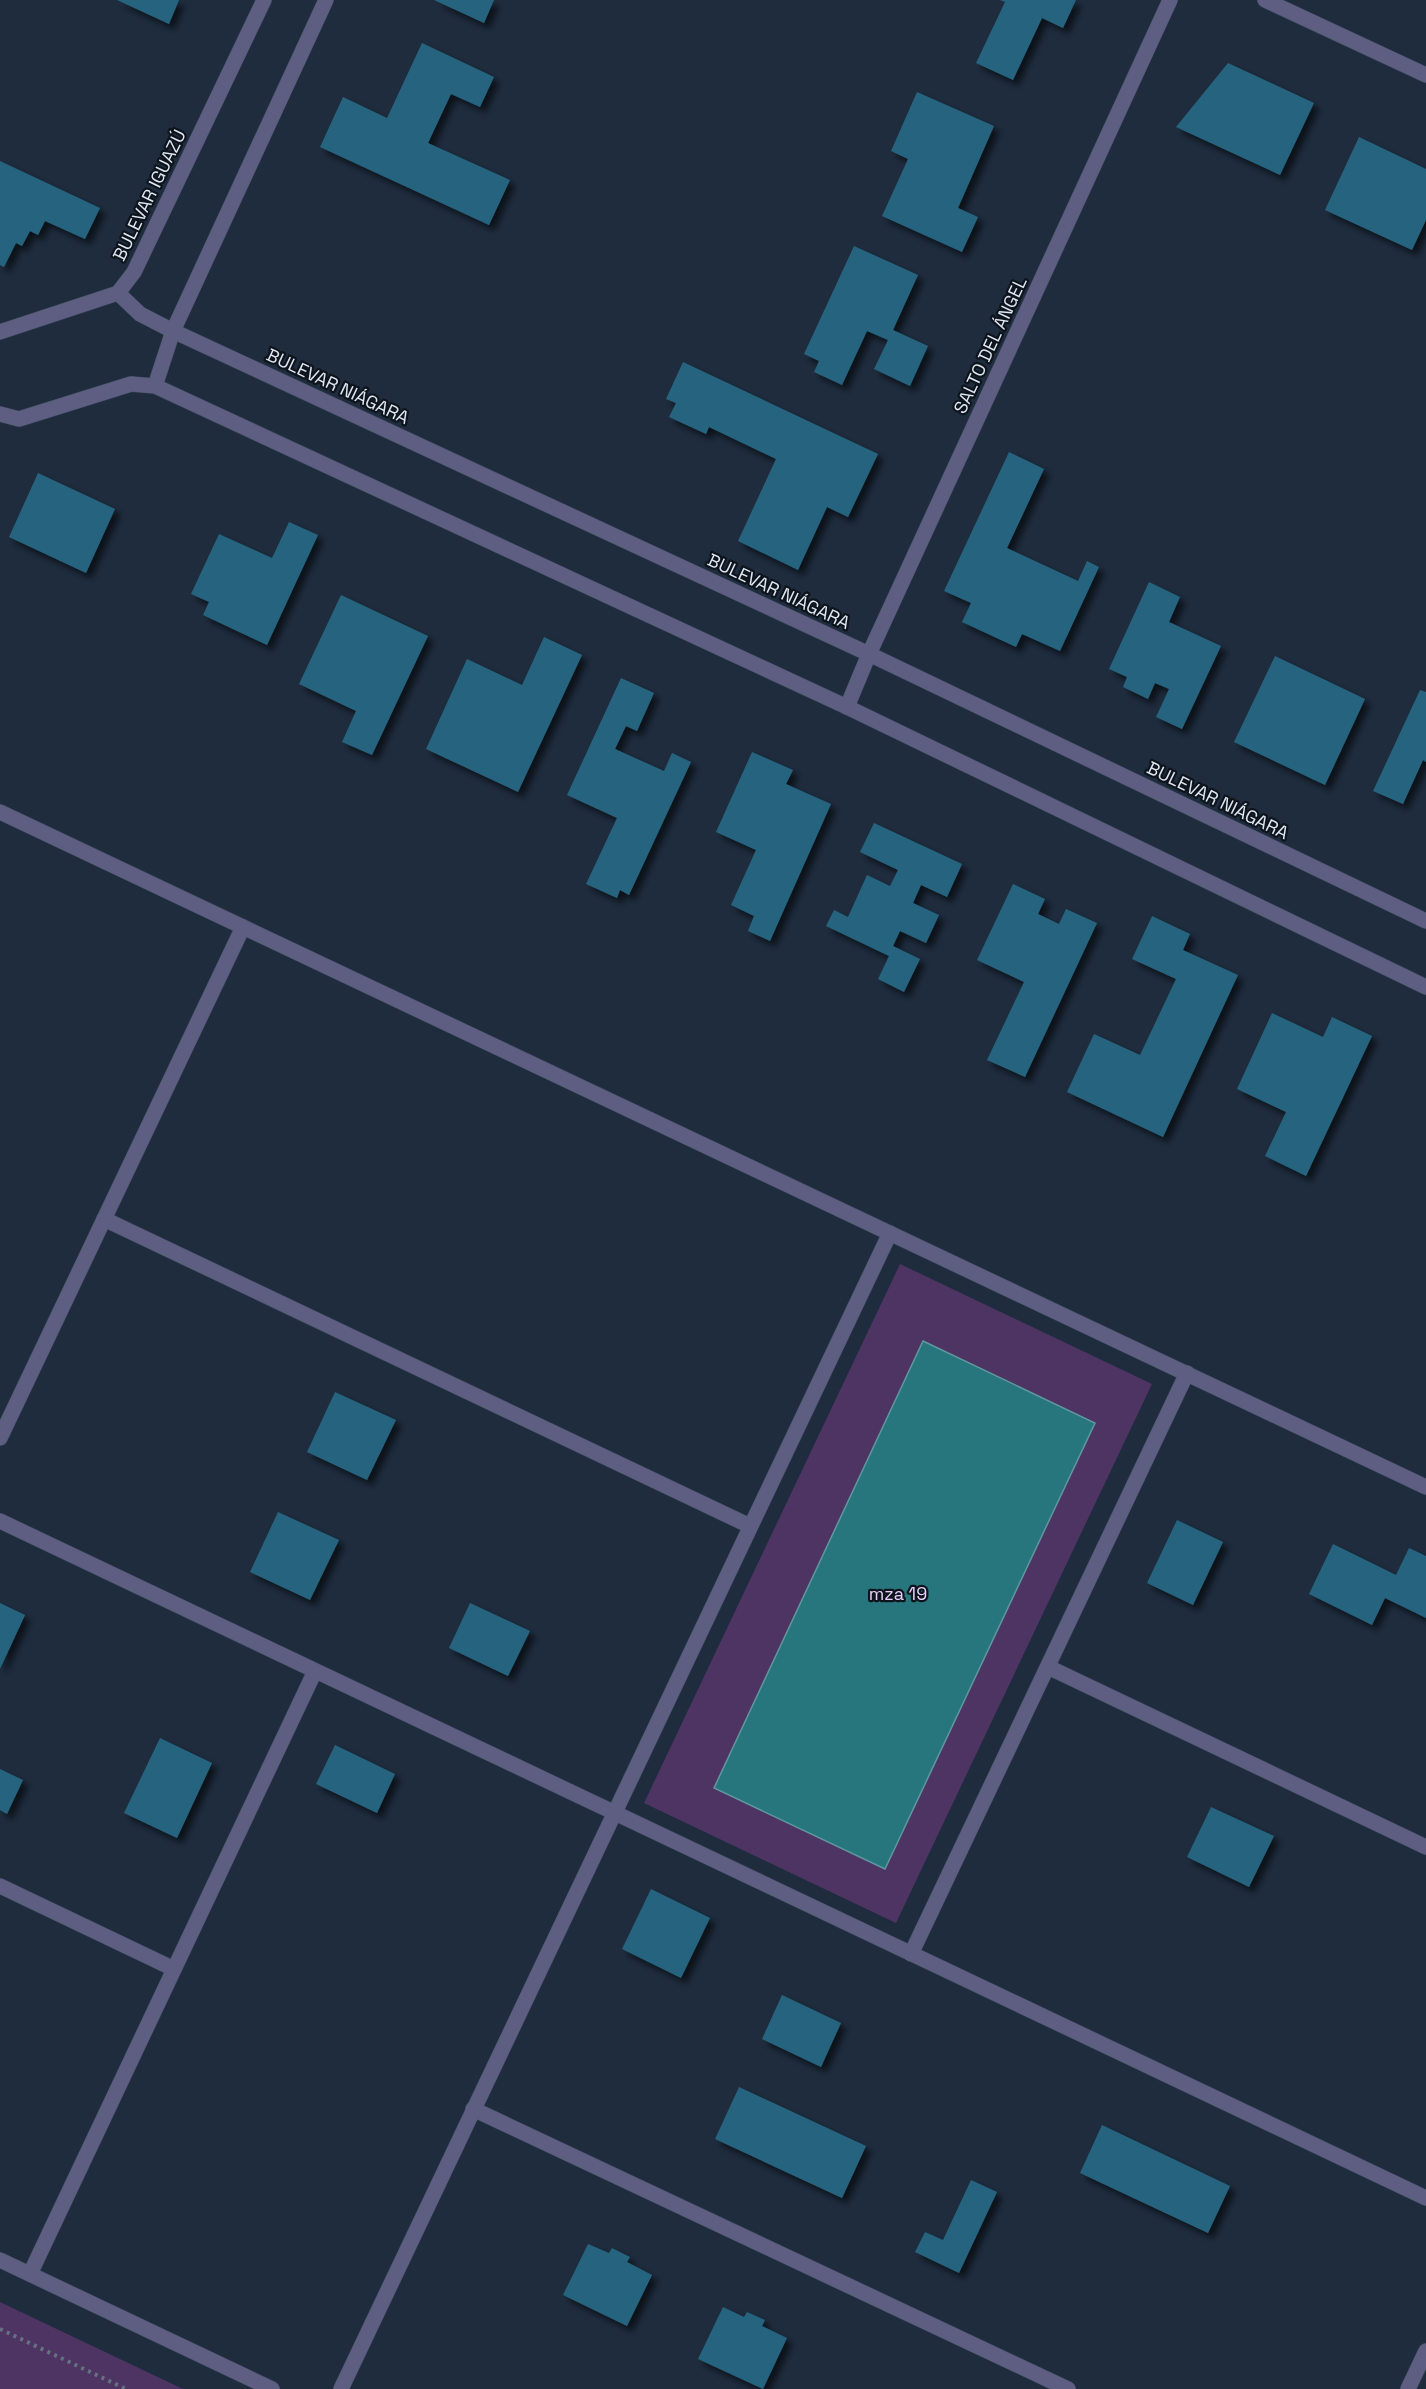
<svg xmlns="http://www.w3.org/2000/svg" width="1426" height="2389" viewBox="0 0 1426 2389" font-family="'Space Grotesk',sans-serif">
<defs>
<filter id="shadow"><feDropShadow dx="5.5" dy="5.5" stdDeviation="3" flood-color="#0009"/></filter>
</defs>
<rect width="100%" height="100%" fill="#1e2c3e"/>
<g fill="#4e3463">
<path d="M900,1264L1152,1384L896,1923L644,1803Z"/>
<path d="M0,2302L183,2389H0Z"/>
</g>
<path fill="#28767d" stroke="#5f98a0" stroke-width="1.5" d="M923,1341L1095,1423L885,1869L714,1788Z"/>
<g fill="#26647e" filter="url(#shadow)">
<path d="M117,0H179L169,24Z"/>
<path d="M434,0H494L484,23Z"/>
<path d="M1000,0H1076L1063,28L1042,18L1013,80L976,63L1005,2Z"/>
<path d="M422,43L494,77L480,107L451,94L428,143L510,180L489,225L320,147L343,97L387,118Z"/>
<path d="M1228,63L1314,103L1280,175L1176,127Z"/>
<path d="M917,92L994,126L958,208L978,217L962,252L882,216L908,159L891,151Z"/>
<path d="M1359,137L1426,169V220L1412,250L1325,210Z"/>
<path d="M0,161L100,208L85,239L45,221L38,235L30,231L22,246L16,243L4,267L0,265Z"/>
<path d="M854,246L918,275L893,330L928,346L910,386L874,369L888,340L867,331L842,385L814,372L819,361L804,354Z"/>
<path d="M683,362L878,454L848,517L827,507L798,570L738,541L776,459L709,427L706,434L669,417L676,403L666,399Z"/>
<path d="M1009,452L1044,469L1007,548L1078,581L1087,561L1099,567L1060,651L1022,634L1016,647L962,622L971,603L944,591Z"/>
<path d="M38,473L115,509L86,573L9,537Z"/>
<path d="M289,522L318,535L267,645L203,615L209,602L191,594L219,534L272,558Z"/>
<path d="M1149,582L1180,597L1169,622L1221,646L1182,729L1156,717L1169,689L1155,683L1148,699L1123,687L1127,677L1109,669Z"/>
<path d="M341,595L428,636L372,755L342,742L356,711L299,684Z"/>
<path d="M544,637L582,655L518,792L426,749L467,659L522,685Z"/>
<path d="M1275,656L1365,699L1325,785L1234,742Z"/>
<path d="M621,678L654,693L637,731L626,726L615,749L664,771L672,753L691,762L629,895L620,890L617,898L586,884L617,818L567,795Z"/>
<path d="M1420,690L1426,692V762L1423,760L1403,804L1373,791Z"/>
<path d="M752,752L793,770L786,784L831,804L770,941L748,931L754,916L731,905L756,850L716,832Z"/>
<path d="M874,823L962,864L947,897L921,885L913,903L939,915L926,943L900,931L893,946L920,959L904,992L878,979L889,956L826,926L834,910L848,917L867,875L890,886L898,870L860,852Z"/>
<path d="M1013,884L1045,899L1038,914L1059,924L1066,909L1097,923L1025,1077L987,1060L1024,982L977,960Z"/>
<path d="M1152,916L1190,934L1183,950L1238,975L1163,1137L1067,1092L1094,1034L1140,1055L1176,979L1132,959Z"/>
<path d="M1272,1013L1323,1037L1332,1017L1372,1036L1306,1176L1265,1156L1286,1112L1237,1089Z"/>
<path d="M335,1392L396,1420L367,1480L307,1452Z"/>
<path d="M278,1512L339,1540L310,1600L250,1572Z"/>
<path d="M1177,1520L1223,1542L1193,1605L1147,1583Z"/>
<path d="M1333,1544L1396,1575L1409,1548L1426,1556V1618L1385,1598L1372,1625L1309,1594Z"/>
<path d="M0,1603L25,1615L0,1669Z"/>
<path d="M470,1603L530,1631L508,1676L449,1648Z"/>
<path d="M160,1738L212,1763L177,1838L124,1813Z"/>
<path d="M335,1745L395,1774L377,1813L316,1784Z"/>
<path d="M0,1769L23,1780L7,1814L0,1810Z"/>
<path d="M1211,1807L1274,1836L1249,1887L1187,1857Z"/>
<path d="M651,1889L710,1918L681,1978L622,1949Z"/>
<path d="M782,1995L841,2023L821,2067L762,2039Z"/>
<path d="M739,2087L866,2146L842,2198L715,2139Z"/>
<path d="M1102,2125L1230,2186L1208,2233L1080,2173Z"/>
<path d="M971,2180L997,2192L959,2273L915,2252L925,2232L943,2240Z"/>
<path d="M588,2244L609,2253L612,2248L630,2257L627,2262L652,2275L627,2326L563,2295Z"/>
<path d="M723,2307L744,2317L747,2312L765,2320L762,2326L787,2338L763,2389L698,2359Z"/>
</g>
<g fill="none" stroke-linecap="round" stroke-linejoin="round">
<defs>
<g id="street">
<path d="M1265,0L1426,75"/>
<path d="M118,293L140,314L173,331L869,654L1426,921"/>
<path d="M0,332L118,293L134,272L264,0"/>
<path d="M155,386L173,331L326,0"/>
<path d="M0,414L19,419L131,384L155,386L847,707L1426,987"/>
<path d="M847,707L869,654L1170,0"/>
<path d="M0,812L1426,1487"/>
<path d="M104,1219L750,1526"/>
<path d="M0,1438L243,927"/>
<path d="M0,1521L1426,2198"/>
<path d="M1048,1667L1426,1847"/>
<path d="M0,1886L174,1969"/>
<path d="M911,1954L1187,1373"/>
<path d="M473,2109L1068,2389"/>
<path d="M0,2260L272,2389"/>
<path d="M30,2274L315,1671"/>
<path d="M341,2389L890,1233"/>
<path d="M1408,2389L1426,2351"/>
</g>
</defs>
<use href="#street" stroke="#3d4a5b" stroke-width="16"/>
<path stroke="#657181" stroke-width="4" stroke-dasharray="3 4.5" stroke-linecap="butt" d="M0,2329L126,2389"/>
<use href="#street" stroke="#5d5e82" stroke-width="15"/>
</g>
<g text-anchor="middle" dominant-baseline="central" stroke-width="4.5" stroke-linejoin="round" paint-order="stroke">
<g font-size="18" fill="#dee7f3" stroke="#0e141c">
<text transform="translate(149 195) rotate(-64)">BULEVAR IGUAZÚ</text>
<text transform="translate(990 345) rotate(-65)">SALTO DEL ÁNGEL</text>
<text transform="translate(338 386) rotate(25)">BULEVAR NIÁGARA</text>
<text transform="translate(779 591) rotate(25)">BULEVAR NIÁGARA</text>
<text transform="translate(1218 800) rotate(26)">BULEVAR NIÁGARA</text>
</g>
<g font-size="18" fill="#e8d2fd" stroke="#0e141c">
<text x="898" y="1593">mza 19</text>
</g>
</g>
</svg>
